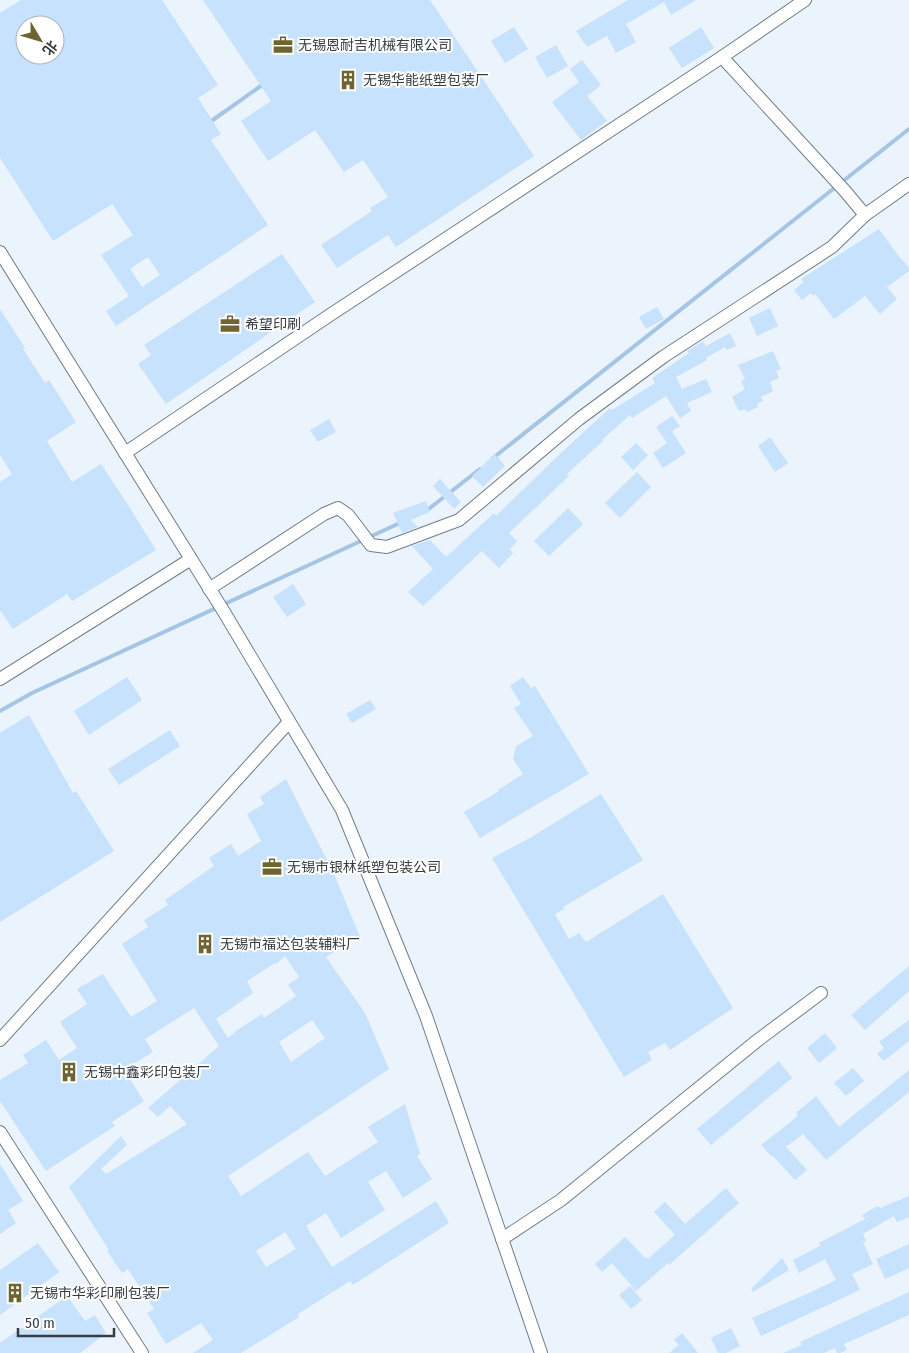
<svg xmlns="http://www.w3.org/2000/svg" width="909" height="1353" viewBox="0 0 909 1353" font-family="'Fira Sans Condensed','Noto Sans SC',sans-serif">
<rect width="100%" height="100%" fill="#ebf4fd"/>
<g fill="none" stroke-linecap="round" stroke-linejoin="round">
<g stroke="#a4c6e6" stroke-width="4">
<path d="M210,122L265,83"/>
<path d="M493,458L909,129"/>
<path d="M426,511L480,469"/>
<path d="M0,711L32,693L402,522"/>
</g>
</g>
<g fill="#c6e2fc" fill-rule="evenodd">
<path d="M21,0H162L218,85L198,98L221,134L211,140L268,225L116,326L106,311L129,296L101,255L133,235L112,204L53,241L0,158V13ZM25,25H55V55H25ZM148,257L160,275L142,287L130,269Z"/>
<path d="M203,0H430L534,156L396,247L388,235L337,268L321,245L372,211L370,208L388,197L363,160L344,172L315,130L268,161L241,121L271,101Z"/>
<path d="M628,0H696L671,15L664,2L626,24L636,42L616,53L607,36L587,47L576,31Z"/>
<path d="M514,27L528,49L505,63L491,41Z"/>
<path d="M701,27L714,48L682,68L669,48Z"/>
<path d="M556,45L568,66L547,78L535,57Z"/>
<path d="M582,60L601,85L587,96L607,121L581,140L552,102L579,82L570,69Z"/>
<path d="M879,229L900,258V257L909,268V271L887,287L897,299L880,314L865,296L834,319L815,294L813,296L811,293L802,300L794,290L804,282L801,279Z"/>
<path d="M282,254L315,302L166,404L138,364L151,355L144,345Z"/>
<path d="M657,307L664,319L646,329L639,317Z"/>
<path d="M770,308L778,326L757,336L749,318Z"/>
<path d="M0,309L25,348L23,349L45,383L49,380L76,422L47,441L72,482L101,464L126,502L156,550L72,601L67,594L13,629L0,610V482L12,474L0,455Z"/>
<path d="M730,333L736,346L727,350L725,347L706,358L707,360L676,377L682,389L706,379L712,392L687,403L691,411L680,418L666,396L632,418L630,415L602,440L603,441L567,474L569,476L509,533L517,541L510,549L513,553L499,568L482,551L423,606L408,592L433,569L412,546L430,540L446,557L494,513L496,516L562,452L610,408L612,410L655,383L652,378L689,353L687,351L694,347L703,341L706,346Z"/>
<path d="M773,351L781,369L776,371L779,378L770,382L773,391L761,397L763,401L757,404L758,407L747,412L745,409L739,411L732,397L745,389L741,382L745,379L738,365Z"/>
<path d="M672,416L680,426L672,431L686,453L663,468L653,453L667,443L656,427Z"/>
<path d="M329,419L336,432L318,442L310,430Z"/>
<path d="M770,437L788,463L775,472L758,446Z"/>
<path d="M636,443L648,455L633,470L621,457Z"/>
<path d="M495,454L505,466L483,487L472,476Z"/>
<path d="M637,472L651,487L620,518L605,503Z"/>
<path d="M440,479L461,502L454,509L433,486Z"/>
<path d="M426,501L430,512L411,520L418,527L402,533L393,513Z"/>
<path d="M568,508L583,524L549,556L534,541Z"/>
<path d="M293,584L306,604L287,617L273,597Z"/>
<path d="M127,677L142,700L89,735L74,711Z"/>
<path d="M523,677L531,688L535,686L589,774L480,838L464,812L499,791L498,790L523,774L513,759L516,746L533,736L514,708L521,704L510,686Z"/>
<path d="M370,700L376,709L352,723L346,714Z"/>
<path d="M29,715L73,793L76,791L114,851L0,922V733Z"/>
<path d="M170,730L180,746L119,785L108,769Z"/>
<path d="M286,779L335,876L360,937L326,957L365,1013L389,1069L228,1176L241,1196L308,1152L325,1176L378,1142L368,1127L405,1104L420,1154L417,1156L432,1179L403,1198L386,1171L368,1182L385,1210L341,1238L326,1213L306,1226L332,1267L436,1201L449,1223L353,1285L350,1281L298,1314L299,1317L241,1353H193L213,1340L201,1323L166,1344L147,1313L154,1309L128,1269L122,1273L107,1251L109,1250L69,1187L121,1136L127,1145L101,1169L106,1174L187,1124L170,1106L158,1117L148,1108L219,1046L194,1008L145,1039L153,1052L124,1070L144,1101L112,1122L115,1126L46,1171L0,1101V1080L28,1063L23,1055L46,1040L59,1060L77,1048L60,1022L87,1004L77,989L103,974L131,1017L157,1001L122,944L148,927L144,920L168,905L165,900L214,866L209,858L231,844L238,856L261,841L247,814L264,804L260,797ZM285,956L299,977L288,985L296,996L264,1018L262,1014L236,1031L228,1038L216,1019L253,993L247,981L275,963L276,964ZM312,1020L325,1038L291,1062L279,1042ZM285,1232L296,1249L266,1267L256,1251Z"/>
<path d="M601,794L643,860L563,907L564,909L555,914L569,939L579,933L586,942L663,894L733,1008L670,1050L665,1043L648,1052L652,1060L624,1077L492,858L530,838Z"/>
<path d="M909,966V991L865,1030L851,1015Z"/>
<path d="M909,1020V1041L884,1061L877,1054L884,1048L879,1042Z"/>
<path d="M825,1033L837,1048L819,1063L807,1048Z"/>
<path d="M779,1061L792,1078L711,1145L697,1129Z"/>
<path d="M853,1068L864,1081L846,1096L834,1083Z"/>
<path d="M909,1070V1092L826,1160L803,1134L786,1147L807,1170L795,1180L773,1156L772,1157L761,1145L798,1116L796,1113L816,1096L839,1127Z"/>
<path d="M0,1164L23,1201L8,1210L16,1223L0,1234Z"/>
<path d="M726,1188L739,1203L669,1265L668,1263L636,1291L612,1263L602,1272L595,1264L625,1237L645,1258L646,1257L648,1259L675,1235L654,1212L665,1202L685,1224Z"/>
<path d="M909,1196V1217L897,1222L894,1216L863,1234L866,1241L863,1242L873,1264L852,1274L860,1290L761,1336L752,1318L809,1293L836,1280L825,1259L799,1273L793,1260L820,1246L819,1243L865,1219L862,1215L878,1206L880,1208Z"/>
<path d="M38,1243L59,1272L0,1315V1270Z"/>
<path d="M909,1244V1268L885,1279L876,1259Z"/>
<path d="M782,1258L789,1270L753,1292L751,1289Z"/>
<path d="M630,1286L642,1300L631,1309L619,1295Z"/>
<path d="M909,1292V1315L844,1344L847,1350L840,1353H837L835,1348L824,1353H783L802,1345L800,1342Z"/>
<path d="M67,1296L85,1321L95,1315L106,1333L80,1353H0V1343Z"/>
<path d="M731,1328L740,1346L726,1353H718L711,1338Z"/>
<path d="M682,1333L698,1353H669L679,1345L674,1340Z"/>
</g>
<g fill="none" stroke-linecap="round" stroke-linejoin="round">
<defs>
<g id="minor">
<path d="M722,57L845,191L865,215"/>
<path d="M0,252L224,612L342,810L426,1016L541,1353"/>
<path d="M125,453L330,315L722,57L805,0"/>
<path d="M209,589L324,514L338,508L348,515L371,545L387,547L459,520L579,419L663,357L832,247L865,215L909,184"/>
<path d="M0,679L191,559"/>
<path d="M0,1040L289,722"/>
<path d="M0,1132L142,1353"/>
<path d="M502,1239L561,1200L758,1040L821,993"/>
</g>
</defs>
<use href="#minor" stroke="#707d8a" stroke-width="14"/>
<use href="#minor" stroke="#fff" stroke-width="12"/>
</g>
<defs>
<symbol id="office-bare" viewBox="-9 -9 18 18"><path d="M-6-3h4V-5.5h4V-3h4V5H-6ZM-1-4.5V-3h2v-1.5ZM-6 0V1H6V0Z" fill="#6d6430" stroke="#fff" stroke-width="2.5" paint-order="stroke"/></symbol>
<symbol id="building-bare" viewBox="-9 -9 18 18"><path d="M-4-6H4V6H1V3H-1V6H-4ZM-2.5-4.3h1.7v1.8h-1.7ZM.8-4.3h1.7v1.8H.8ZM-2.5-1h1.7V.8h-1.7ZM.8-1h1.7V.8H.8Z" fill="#6d6430" stroke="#fff" stroke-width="2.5" paint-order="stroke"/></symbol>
</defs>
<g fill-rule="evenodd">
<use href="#office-bare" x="269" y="31" width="28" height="28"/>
<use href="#building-bare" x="334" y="66" width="28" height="28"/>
<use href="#office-bare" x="216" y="310" width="28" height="28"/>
<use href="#office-bare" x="258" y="853" width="28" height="28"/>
<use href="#building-bare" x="191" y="930" width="28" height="28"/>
<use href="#building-bare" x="55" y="1058" width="28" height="28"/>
<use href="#building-bare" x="1" y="1279" width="28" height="28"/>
</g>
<g text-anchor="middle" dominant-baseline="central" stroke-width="4" stroke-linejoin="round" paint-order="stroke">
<g font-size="14" fill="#363c42" stroke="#fff" text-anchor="start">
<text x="298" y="45">无锡恩耐吉机械有限公司</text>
<text x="363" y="80">无锡华能纸塑包装厂</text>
<text x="245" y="324">希望印刷</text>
<text x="287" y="867">无锡市银林纸塑包装公司</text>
<text x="220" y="944">无锡市福达包装辅料厂</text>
<text x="84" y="1072">无锡中鑫彩印包装厂</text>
<text x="30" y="1293">无锡市华彩印刷包装厂</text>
</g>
</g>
<g transform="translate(40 40) rotate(128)"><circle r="24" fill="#ffffff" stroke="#afb1b3"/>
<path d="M0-4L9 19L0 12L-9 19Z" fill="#6d6430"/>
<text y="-8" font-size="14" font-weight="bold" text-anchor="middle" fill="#363c42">北</text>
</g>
<path d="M18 1328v8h96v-8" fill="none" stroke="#363c42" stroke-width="2.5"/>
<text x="25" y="1328" font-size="15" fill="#363c42" stroke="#ffffff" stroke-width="4" paint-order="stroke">50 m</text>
</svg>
